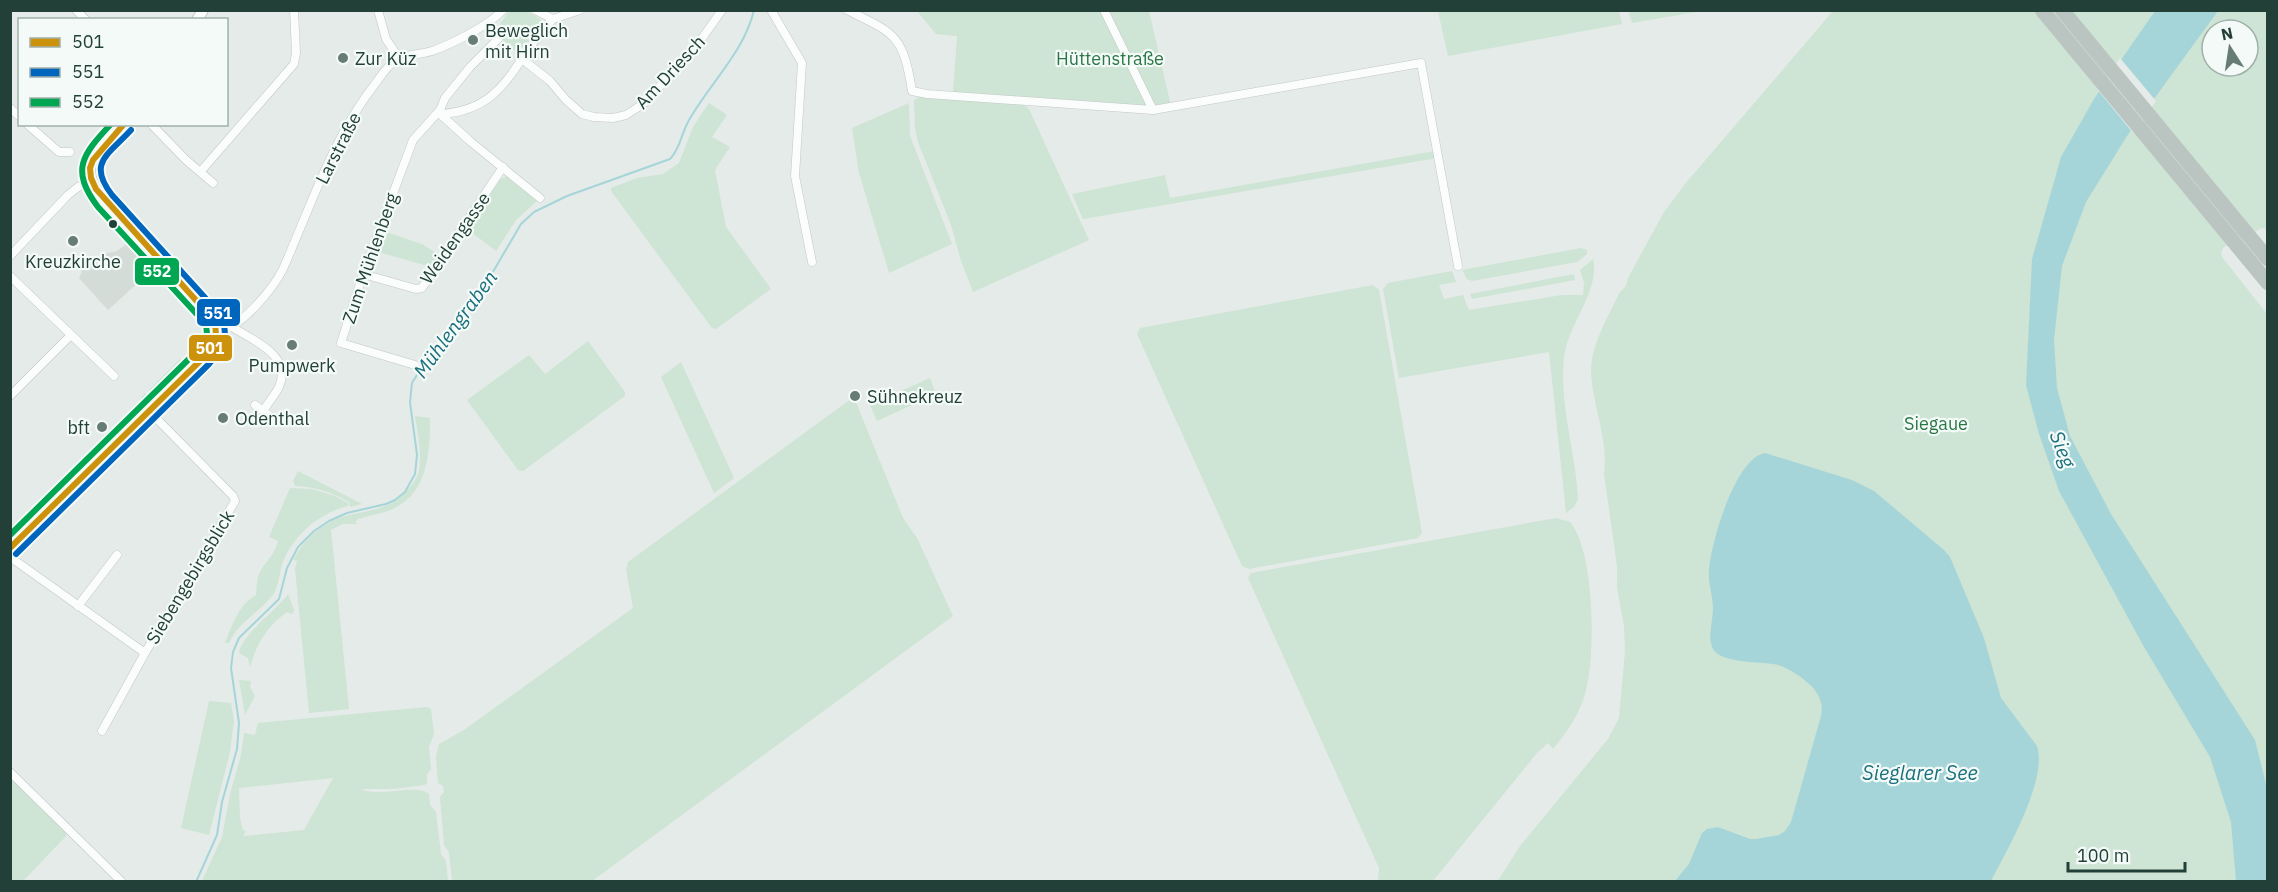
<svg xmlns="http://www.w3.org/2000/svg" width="2278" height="892" viewBox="0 0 2278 892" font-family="'IBM Plex Sans',sans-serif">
<rect width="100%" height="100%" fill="#e5ebe8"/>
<path fill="#d4dcd8" d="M129,242L154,268L108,310L79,278L82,272L79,269L81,260H90L102,257L103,254L117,251Z"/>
<g fill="#cee4d4" fill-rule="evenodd">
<path d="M510,10L527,11L543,21V25L517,53L502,39L505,32L500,24Z"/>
<path d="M1628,10H1702V11L1632,23Z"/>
<path d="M917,11H1149L1171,106L1140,108L953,93L957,36L936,34Z"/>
<path d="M1438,11H1619L1622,24L1448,56Z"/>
<path d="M1833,11H2267V229L2262,228L2224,247L2221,252L2222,257L2267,314V881L1497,882L1520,846L1608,739L1619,718L1625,651L1624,626L1617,588V566L1604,474C1609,438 1591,403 1591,369C1592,343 1609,315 1620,292L1626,286L1628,278L1664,212L1685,184ZM2212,30H2248V66H2212Z"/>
<path d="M921,96L1021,103L1029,109L1089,240L973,292L961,261L951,225L918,142L915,129L914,100Z"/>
<path d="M709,103L727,115L712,137L730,147L715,170L726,227L771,289L716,329L712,328L611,191V188L637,178L663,174L679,163L693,127Z"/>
<path d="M909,103L910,136L952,244L889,273L859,173L852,128Z"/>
<path d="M1435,151L1437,158L1083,219L1072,194L1165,175L1170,198Z"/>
<path d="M507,176L512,178L539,199L516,220L496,251L467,229L500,180Z"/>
<path d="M383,231L422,244L439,255L431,267L375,251Z"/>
<path d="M1581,248L1587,250V254L1577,262L1472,281L1467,279L1462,270Z"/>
<path d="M1593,259C1600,288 1571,322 1565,351C1557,398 1576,452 1578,499L1574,507L1566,513L1549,352L1399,378L1383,289L1388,283L1452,271L1456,282L1439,285L1444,299L1463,295L1469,310L1562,295H1583L1584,283L1580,270Z"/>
<path d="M1574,274L1575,280L1472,299L1470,294Z"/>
<path d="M1373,285L1379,290L1422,533L1418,538L1249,569L1242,566L1137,334L1140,328Z"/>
<path d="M588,341L625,392V396L523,471L518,470L467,400L529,355L545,374Z"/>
<path d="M180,359L184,364L146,402L141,398L145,393L148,395L151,392L149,390Z"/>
<path d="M681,362L734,478L714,493L661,377Z"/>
<path d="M930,378L936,394L877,421L870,405Z"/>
<path d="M851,399L855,400L903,518L917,538L953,616L592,881H452L449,852L444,845L440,797L444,792L443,786L438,783L436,756L439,744L464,730L633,608L626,570L628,562Z"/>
<path d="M415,416L430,418C430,448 429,489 398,506C387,513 371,515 358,519L355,522L358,524H343L331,530L349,709L309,713L295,569L297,561L293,560C300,546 314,531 328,523C358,507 386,517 410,487C414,482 417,478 419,471C422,453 418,434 415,416Z"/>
<path d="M298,471L362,504L350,507L349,502C332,492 316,487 295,486L293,481Z"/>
<path d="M290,488L312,489L335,496L348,503V506C319,513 292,536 282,565C279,575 279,587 272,596C259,613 238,622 229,643H225C233,623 238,606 256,595C257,587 256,578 261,570C267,560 275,554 278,541L269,537Z"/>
<path d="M1556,518L1570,522C1595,551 1596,657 1585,694C1579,715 1567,732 1553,749L1548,743L1537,753L1433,881H1378L1379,868L1248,578L1251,573Z"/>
<path d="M288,594L294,610L292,614L287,612C267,626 256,645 250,667L248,658L239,653C241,635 276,611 288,594Z"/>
<path d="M239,680L251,681L250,687L255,696L245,715Z"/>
<path d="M209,701L231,703L234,720L230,752L209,835L181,828Z"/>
<path d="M427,707L431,709L434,734L429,747L431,769L427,774V783L425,785L394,789H361C379,798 416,783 429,794L430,805L436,812L441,854L446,861L448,881H202L222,837L230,794L241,755L244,733L255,735L258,723ZM333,778L304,830L243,836L246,831L243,830L240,819L239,788Z"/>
<path d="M10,776L66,830V836L23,881H11Z"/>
</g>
<g fill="#a6d5d9">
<path d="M2155,11H2218L2127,136L2086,202L2062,266L2054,340L2057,388L2070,436L2111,514L2255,740L2267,788V881H2236L2231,822L2210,757L2144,647L2059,491L2039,434L2026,385L2032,259L2061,157L2094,99Z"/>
<path d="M1765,453L1852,480L1874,491L1944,550L1950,557L1984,638L2001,698L2037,746C2048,780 2007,850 1991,881H1675L1689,864L1702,833L1707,829L1718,827L1750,839H1756L1779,835L1785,831L1791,822L1821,716C1824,703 1818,692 1809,684C1799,675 1790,669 1778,665C1762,661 1721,664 1713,649C1707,637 1713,621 1713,608C1713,596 1708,584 1709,572C1710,545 1735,458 1765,453Z"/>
</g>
<path fill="#e5ebe8" d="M2120,58L2156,101L2133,133L2097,89Z"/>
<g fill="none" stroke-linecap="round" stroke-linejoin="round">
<path stroke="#a6d5d9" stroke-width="2" d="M196,882L217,835L222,802L237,749L239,723L231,668L233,652L239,638L279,599L287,568L298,547L314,531L329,521L347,513L386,504L395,500L405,492L415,474L417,455L410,402L412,383L423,365L487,282L521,224L534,212L567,196L670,159C680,149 681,135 688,122C708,85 744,53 754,10"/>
<defs>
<g id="street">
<path d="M76,10L86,20"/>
<path d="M378,10L386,39L399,58"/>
<path d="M535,10L553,19L580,10"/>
<path d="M771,10L802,63L795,176L812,262"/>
<path d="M847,10C896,34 903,35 912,91L927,94L1153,110L1421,63L1458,266"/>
<path d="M1104,10L1153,110"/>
<path d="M522,59L550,81L566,100L582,114L594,117L613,118L626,115L646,102L703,37L722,10"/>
<path d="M10,108L20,117"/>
<path d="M440,110V114C508,110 512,60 553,19"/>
<path d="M440,114L471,142L540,198"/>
<path d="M27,124L59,152H70"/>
<path d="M151,124L186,160L213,183"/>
<path d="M201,171L294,64L296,53L294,10"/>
<path d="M10,256L68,195L78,187L90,182"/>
<path d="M363,274L416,289L422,288L503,167"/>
<path d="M10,276L114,376"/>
<path d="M232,327C252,340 293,355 279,387C275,395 268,403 263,411"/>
<path d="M217,332C240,329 273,289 283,269C311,206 332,139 375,84C381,76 387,66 396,60C406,54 420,55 432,51C452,44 488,26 503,10"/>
<path d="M415,365L341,343L363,274L413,140L440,110L445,98L470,67L498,39"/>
<path d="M10,396L71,335"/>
<path d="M255,405L274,419"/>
<path d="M10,557L145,653"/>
<path d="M78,606L117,555"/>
<path d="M102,731L145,653L235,501L233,496L149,411"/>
<path d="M10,772L122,882"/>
</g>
<g id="secondary">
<path d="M197,20L203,10"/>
<path d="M10,548L203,358C214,345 223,333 211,317L105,201C73,165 98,153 124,124"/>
</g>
<g id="highway">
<path d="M2042,10L2268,283"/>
<path d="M2062,10L2268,259"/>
</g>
</defs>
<use href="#street" stroke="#c2c8c5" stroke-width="9"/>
<use href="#secondary" stroke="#c1c9c5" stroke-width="12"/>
<use href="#highway" stroke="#c1cac7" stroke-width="15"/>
<use href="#street" stroke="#fbfcfc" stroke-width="8"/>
<use href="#secondary" stroke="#fbfcfc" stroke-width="10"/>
<use href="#highway" stroke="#bac4c1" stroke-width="14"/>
<defs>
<path id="bus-1" d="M10,548L203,358C214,345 221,333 211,317L96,189L91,178L90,168L93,160L124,124"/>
<path id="bus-2" d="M16,554L209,364C224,347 231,332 218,312L112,195C87,163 108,155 131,130"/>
<path id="bus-3" d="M10,535L196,352C204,342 211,334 204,322L98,207C70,170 82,155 111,124"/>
</defs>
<use href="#bus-1" stroke="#f4faf7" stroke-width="10"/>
<use href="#bus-2" stroke="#f4faf7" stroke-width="10"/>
<use href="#bus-3" stroke="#f4faf7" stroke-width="10"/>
<use href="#bus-1" stroke="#cc920b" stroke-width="6"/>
<use href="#bus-2" stroke="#0065bd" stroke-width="6"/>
<use href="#bus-3" stroke="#00a651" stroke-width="6"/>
</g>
<g fill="#667c75" stroke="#f4faf7" stroke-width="2">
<circle cx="473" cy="40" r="6"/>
<circle cx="343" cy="58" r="6"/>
<circle cx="73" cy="241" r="6"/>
<circle cx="292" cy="345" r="6"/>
<circle cx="855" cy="396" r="6"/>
<circle cx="223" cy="418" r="6"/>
<circle cx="102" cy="427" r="6"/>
</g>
<circle fill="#224037" stroke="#f4faf7" stroke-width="2" cx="113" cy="224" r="5"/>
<g text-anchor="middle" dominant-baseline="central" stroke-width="4.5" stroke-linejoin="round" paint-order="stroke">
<g font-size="18" fill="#224037" stroke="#f4faf7" text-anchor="start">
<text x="485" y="30">Beweglich<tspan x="485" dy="21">mit Hirn</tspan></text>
<text x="355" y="58">Zur Küz</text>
<text x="73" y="261" text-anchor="middle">Kreuzkirche</text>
<text x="292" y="365" text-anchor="middle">Pumpwerk</text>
<text x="867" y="396">Sühnekreuz</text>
<text x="235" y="418">Odenthal</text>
<text x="90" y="427" text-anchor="end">bft</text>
</g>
<g font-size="18" fill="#2b7846" stroke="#f4faf7">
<text x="1110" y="58">Hüttenstraße</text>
<text x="1936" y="423">Siegaue</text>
</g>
<g font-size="18" fill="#224037" stroke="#f4faf7">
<text transform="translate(670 72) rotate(-47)">Am Driesch</text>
<text transform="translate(338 148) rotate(-63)">Larstraße</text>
<text transform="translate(455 238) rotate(-55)">Weidengasse</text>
<text transform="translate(370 258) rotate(-71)">Zum Mühlenberg</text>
<text transform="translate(190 577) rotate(-59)">Siebengebirgsblick</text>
</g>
<g font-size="20" font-style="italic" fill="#1b707d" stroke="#f4faf7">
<text transform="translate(455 324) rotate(-54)">Mühlengraben</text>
<text transform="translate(2063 449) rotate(69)">Sieg</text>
<text x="1920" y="772">Sieglarer See</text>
</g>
</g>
<g stroke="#f4faf7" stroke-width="2">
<rect x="134" y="257" width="46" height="29" rx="6" fill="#00a651"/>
<rect x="196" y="298" width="45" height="29" rx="6" fill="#0065bd"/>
<rect x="188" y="334" width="45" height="28" rx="6" fill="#cc920b"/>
</g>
<g font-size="16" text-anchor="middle" font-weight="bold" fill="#fff">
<text x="157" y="277">552</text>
<text x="218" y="319">551</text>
<text x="210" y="354">501</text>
</g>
<rect width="2278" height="892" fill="none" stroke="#224037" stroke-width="24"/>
<rect x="18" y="18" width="210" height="108" fill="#f4faf7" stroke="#a0b0aa" stroke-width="1.5"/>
<rect x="30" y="38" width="30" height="9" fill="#cc920b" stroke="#a0b0aa" stroke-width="1.5"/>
<text x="72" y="48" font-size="18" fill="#224037">501</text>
<rect x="30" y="68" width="30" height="9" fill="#0065bd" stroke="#a0b0aa" stroke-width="1.5"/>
<text x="72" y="78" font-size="18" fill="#224037">551</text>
<rect x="30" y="98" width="30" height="9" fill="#00a651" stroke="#a0b0aa" stroke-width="1.5"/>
<text x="72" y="108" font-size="18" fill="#224037">552</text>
<g transform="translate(2230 48) rotate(348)"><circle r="28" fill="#f4faf7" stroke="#a0b0aa" stroke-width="1.5"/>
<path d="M0-4.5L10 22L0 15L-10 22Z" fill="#667c75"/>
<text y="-9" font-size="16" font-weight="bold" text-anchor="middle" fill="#224037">N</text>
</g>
<path d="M2068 862v9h117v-9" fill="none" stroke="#224037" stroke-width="3"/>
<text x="2077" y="862" font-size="18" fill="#224037" stroke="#f4faf7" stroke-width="4.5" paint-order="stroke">100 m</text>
</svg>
